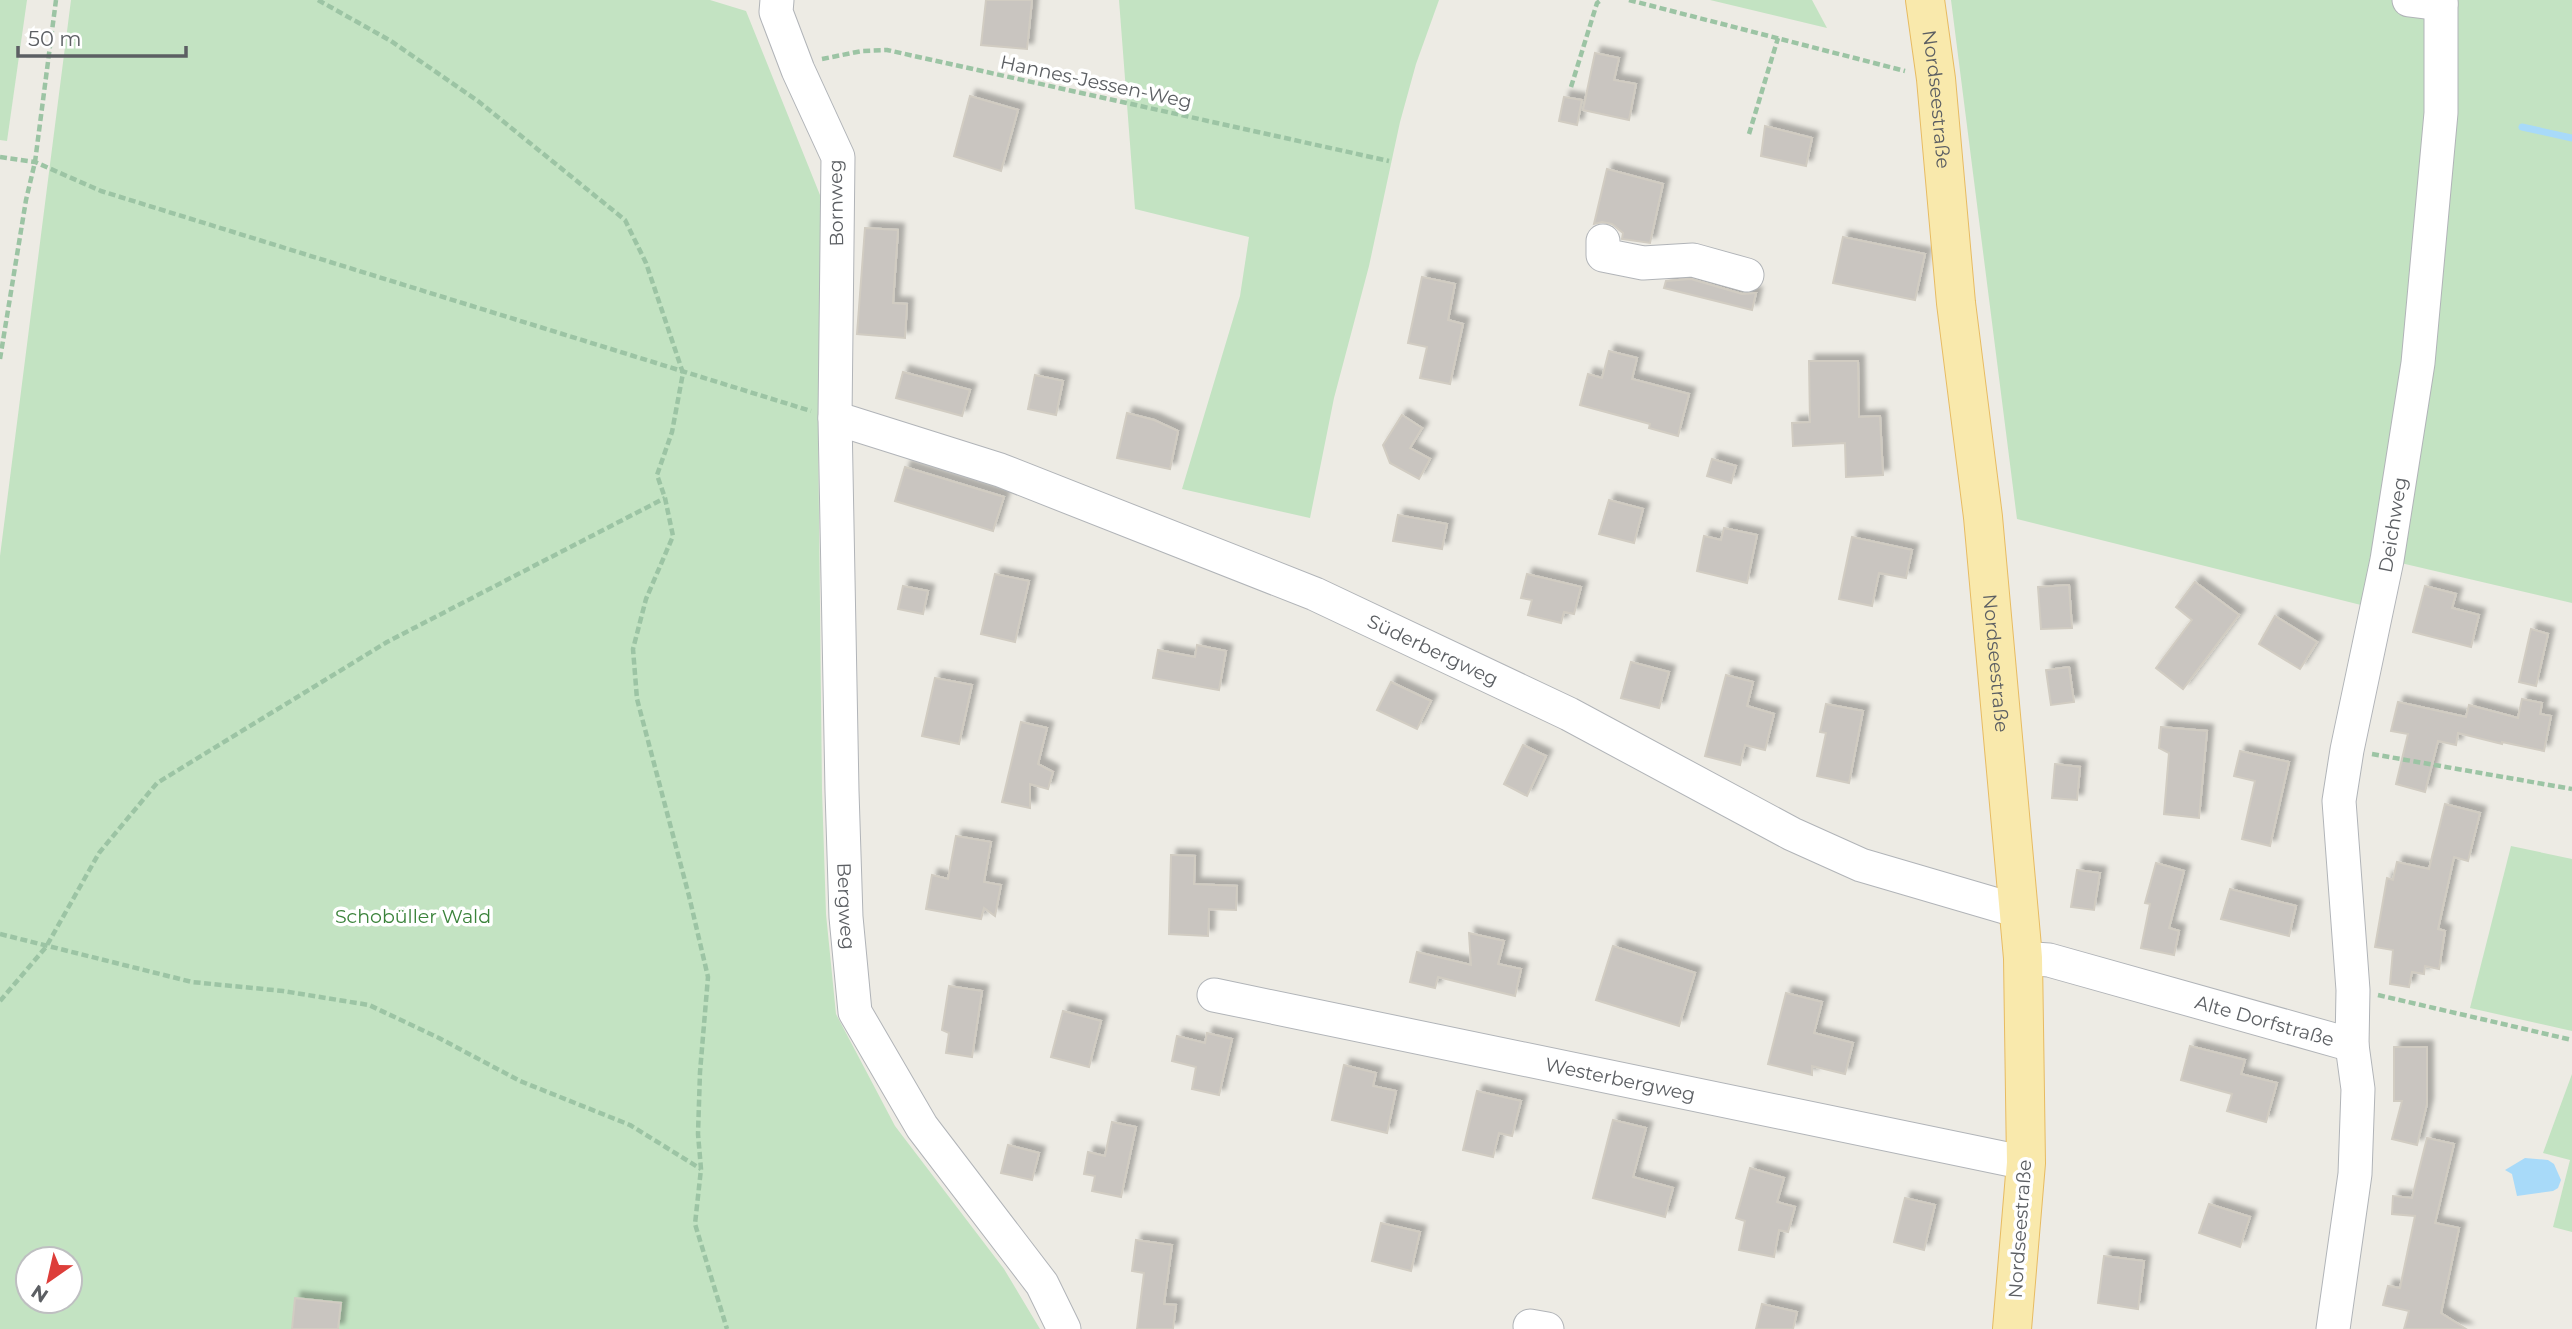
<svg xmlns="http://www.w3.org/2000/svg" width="2572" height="1329" viewBox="0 0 2572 1329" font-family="Montserrat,sans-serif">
<defs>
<filter id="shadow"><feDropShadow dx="6" dy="-6" stdDeviation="2" flood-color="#0004"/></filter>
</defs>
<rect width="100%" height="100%" fill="#edebe4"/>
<g fill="#c3e3c2" fill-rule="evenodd">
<path d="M0,0H27L7,141L0,140Z"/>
<path d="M71,0H710L746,11L824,205L818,424L822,790L826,914L836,1014L895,1126L1004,1269L1040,1329H0V556ZM28,1259H70V1301H28Z"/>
<path d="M1119,0H1439L1416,64L1400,122L1369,266L1334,398L1310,518L1182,489L1240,296L1249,237L1135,209Z"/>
<path d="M1710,0H1812L1827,28Z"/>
<path d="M1951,0H2572V603L2388,560L2377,609L2017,519Z"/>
<path d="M2511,846L2572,859V1031L2470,1008Z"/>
<path d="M2572,1074V1232L2553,1227L2570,1160L2543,1153Z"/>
</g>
<path fill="#a8daf9" d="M2525,1158L2548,1160L2554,1164L2561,1180L2558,1188L2553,1191L2517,1196L2512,1174L2505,1170Z"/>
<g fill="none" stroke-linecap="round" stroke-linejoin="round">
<path stroke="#a8daf9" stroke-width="7" d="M2522,127L2572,138"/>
</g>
<g fill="#c9c5c0" stroke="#d1ccc2" stroke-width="2" filter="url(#shadow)">
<path d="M986,0H1032L1027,49L981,45Z"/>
<path d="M1595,53L1619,58L1614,80L1636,84L1629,120L1583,110Z"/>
<path d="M970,96L1018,110L1001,171L954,156Z"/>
<path d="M1564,97L1582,100L1577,125L1559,121Z"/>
<path d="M1765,126L1812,138L1806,166L1761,156Z"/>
<path d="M1607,169L1663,184L1650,243L1622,239L1623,233L1612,224L1602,222L1594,224Z"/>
<path d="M865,228L898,230L893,303L907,304L905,338L857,334Z"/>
<path d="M1843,237L1925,254L1915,300L1833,283Z"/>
<path d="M1422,277L1455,284L1448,320L1463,324L1450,384L1420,378L1427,347L1408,343Z"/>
<path d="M1691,279L1742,294L1756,293L1752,310L1664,288L1666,281Z"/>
<path d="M1609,351L1637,358L1632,379L1689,394L1678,436L1649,428L1650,424L1580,405L1588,374L1602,378Z"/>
<path d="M1809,361H1858L1859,417L1880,416L1883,475L1846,477L1845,443L1793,446L1792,423L1810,422Z"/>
<path d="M903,372L970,390L962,416L896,398Z"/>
<path d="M1035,375L1063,381L1056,415L1028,409Z"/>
<path d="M1127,413L1154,420L1178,431L1170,469L1117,458Z"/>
<path d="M1402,415L1422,428L1410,448L1430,459L1419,479L1390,463L1383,445Z"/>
<path d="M1712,459L1736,466L1731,483L1707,476Z"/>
<path d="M905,467L1004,497L993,531L895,501Z"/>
<path d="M1609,500L1643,509L1634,543L1599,534Z"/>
<path d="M1398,515L1447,524L1442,549L1393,541Z"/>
<path d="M1724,528L1757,535L1747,583L1697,571L1704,536L1721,540Z"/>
<path d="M1852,537L1912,550L1906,578L1879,573L1872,606L1839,599Z"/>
<path d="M995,574L1029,581L1015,642L981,634Z"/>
<path d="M1527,574L1581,587L1574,614L1564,612L1561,623L1528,615L1532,600L1521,598Z"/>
<path d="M2195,582L2239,615L2183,689L2156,668L2192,620L2176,607Z"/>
<path d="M2069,585L2072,628L2041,629L2038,587Z"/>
<path d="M903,586L928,591L923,614L898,609Z"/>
<path d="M2425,586L2456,594L2452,608L2479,615L2471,647L2413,632Z"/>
<path d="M2275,616L2317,642L2300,669L2259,644Z"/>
<path d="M2531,629L2548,634L2536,686L2519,682Z"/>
<path d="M1197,645L1226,651L1219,690L1153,678L1158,650L1195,657Z"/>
<path d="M1631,662L1669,672L1659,708L1621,698Z"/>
<path d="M2069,667L2074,702L2051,705L2046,670Z"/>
<path d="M1726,675L1753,682L1747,706L1774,714L1765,750L1745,745L1740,765L1705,756Z"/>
<path d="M935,678L972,685L959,744L922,736Z"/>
<path d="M1391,682L1431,701L1417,729L1377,710Z"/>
<path d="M2522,699L2542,703L2540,714L2551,716L2544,751L2502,742V744L2458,733L2456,745L2438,741L2425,792L2396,784L2408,734L2391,731L2398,702L2466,717L2469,705L2518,718Z"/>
<path d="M1826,704L1863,711L1849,783L1817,776L1826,733L1820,732Z"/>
<path d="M1021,722L1047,728L1038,764L1053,772L1048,789L1030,784V808L1002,802Z"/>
<path d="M2161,727L2207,731L2199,818L2164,814L2169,753L2159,748Z"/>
<path d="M1523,745L1546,756L1527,796L1504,784Z"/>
<path d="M2240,751L2289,762L2270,846L2242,839L2255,781L2234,776Z"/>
<path d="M2055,764L2080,767L2077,800L2052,798Z"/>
<path d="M2445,804L2480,813L2468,861L2454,857L2438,929L2445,931L2439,969L2425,966L2424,974L2412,972L2409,987L2390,984L2393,950L2375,947L2387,878L2393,880L2397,862L2429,869Z"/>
<path d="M956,836L991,842L984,882L1001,885L995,916L984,908L981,919L926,909L932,875L948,879Z"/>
<path d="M1171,855L1195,856L1194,884L1237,886L1236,910L1209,909L1208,936L1169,934Z"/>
<path d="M2156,863L2184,871L2169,928L2179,931L2174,955L2141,948L2150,904L2145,903Z"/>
<path d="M2077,870L2100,873L2094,910L2071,907Z"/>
<path d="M2230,889L2296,906L2289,936L2221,919Z"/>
<path d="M1469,933L1504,941L1498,964L1521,969L1515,996L1438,977L1435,988L1410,982L1417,952L1471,965Z"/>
<path d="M1613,946L1695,973L1679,1026L1596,1000Z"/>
<path d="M949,986L982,991L972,1057L946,1053L949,1033L942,1030Z"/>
<path d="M1786,993L1822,1002L1814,1033L1853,1043L1845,1074L1812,1066V1075L1768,1064Z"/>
<path d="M1063,1011L1101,1021L1089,1067L1051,1057Z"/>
<path d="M1207,1033L1232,1039L1219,1095L1192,1089L1196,1067L1172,1061L1177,1036L1205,1043Z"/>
<path d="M2190,1046L2245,1060L2241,1074L2277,1083L2266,1122L2227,1111L2232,1094L2181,1080Z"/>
<path d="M2394,1047H2427V1104L2417,1145L2392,1139L2402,1101H2394Z"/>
<path d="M1344,1065L1376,1073L1373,1086L1396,1091L1387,1133L1332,1120Z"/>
<path d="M1477,1091L1521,1101L1512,1136L1499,1133L1493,1157L1463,1150Z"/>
<path d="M1613,1120L1646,1128L1633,1177L1673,1188L1665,1217L1593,1198Z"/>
<path d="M1112,1122L1136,1127L1121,1197L1092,1191L1095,1176L1084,1174L1088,1152L1105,1156Z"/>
<path d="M2427,1138L2454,1144L2435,1223L2459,1228L2441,1313L2466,1329H2404L2409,1311L2383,1305L2388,1286L2400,1288L2415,1216L2392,1214L2393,1196L2412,1198Z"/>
<path d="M1008,1145L1039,1153L1032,1180L1001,1173Z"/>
<path d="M1750,1168L1784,1178L1777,1202L1795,1207L1788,1232L1779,1230L1774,1257L1739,1250L1745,1221L1736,1218Z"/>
<path d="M1905,1198L1935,1205L1924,1250L1894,1242Z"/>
<path d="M2209,1204L2250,1217L2240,1247L2199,1233Z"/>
<path d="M1381,1223L1420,1232L1411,1271L1372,1261Z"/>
<path d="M1136,1240L1172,1245L1164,1304L1176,1305L1173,1329H1137L1144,1273L1132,1271Z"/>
<path d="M2104,1256L2144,1261L2138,1309L2098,1303Z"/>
<path d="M295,1298L341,1303L338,1329H292Z"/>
<path d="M1762,1304L1797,1312L1793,1329H1756Z"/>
</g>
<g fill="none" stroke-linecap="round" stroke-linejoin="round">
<defs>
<g id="minor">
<path id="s1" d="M777,0L776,12L798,70L838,157L835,418L842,791L846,917L855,1012L922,1127L1042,1284L1064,1329"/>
<path d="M2409,0L2441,4"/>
<path d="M1603,241V255L1643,263L1693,260L1747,275"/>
<path id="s2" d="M835,418L1000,470L1315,594L1569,714L1792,834L1861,865L2018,911"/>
<path id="s3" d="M2023,958L2049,960L2352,1045"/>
<path id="s4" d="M1214,995L2026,1163"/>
<path d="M1530,1326L1547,1329"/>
<path id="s5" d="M2333,1329L2355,1174L2358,1089L2352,1045L2353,990L2339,801L2347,750L2387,560L2418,363L2441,113V0"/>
</g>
<g id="major">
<path id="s6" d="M1925,0L1936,79L1956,303L1983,517L2023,958L2026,1163L2012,1329"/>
</g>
</defs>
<use href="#minor" stroke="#b1b4b8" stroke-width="35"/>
<use href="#major" stroke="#e7bb62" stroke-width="40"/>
<g stroke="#9cc4a4" stroke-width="4.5" stroke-dasharray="7 3.5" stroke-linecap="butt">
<path d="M318,0L391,41L478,101L625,220L646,263L683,373L672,432L657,475L665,498L673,536L646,599L633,649L637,699L689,896L708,977L700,1072L698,1134L701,1169L695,1224L727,1329"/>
<path d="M1629,0L1905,71"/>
<path d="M822,59L862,51L887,50L1389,161"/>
<path d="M1571,87L1597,3L1601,0"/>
<path d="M1749,134L1778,38"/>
<path d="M0,157L35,162L101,191L811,411"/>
<path d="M0,359L26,200L35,162L56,0"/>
<path d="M2372,754L2572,789"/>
<path d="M0,934L192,982L283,991L369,1005L439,1038L520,1081L630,1125L701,1169"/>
<path d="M2378,995L2572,1040"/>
<path d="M0,1001L46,947L99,853L157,783L387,642L665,498"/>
</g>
<use href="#minor" stroke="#fff" stroke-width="33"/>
<use href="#major" stroke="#f9e9ac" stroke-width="38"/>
</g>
<g text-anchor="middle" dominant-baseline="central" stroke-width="7" stroke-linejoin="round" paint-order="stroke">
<g font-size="19" fill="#5c5f63" stroke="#fff">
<text transform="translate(1096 82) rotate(12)">Hannes-Jessen-Weg</text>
<text stroke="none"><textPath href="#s6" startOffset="100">Nordseestraße</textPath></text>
<text transform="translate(836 203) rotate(-91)">Bornweg</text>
<text stroke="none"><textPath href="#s5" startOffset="812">Deichweg</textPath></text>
<text stroke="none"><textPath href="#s2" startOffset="642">Süderbergweg</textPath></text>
<text stroke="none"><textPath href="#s6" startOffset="667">Nordseestraße</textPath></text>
<text stroke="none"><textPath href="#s1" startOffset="919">Bergweg</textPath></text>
<text stroke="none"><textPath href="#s3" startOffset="250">Alte Dorfstraße</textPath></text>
<text stroke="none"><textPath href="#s4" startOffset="415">Westerbergweg</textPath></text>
<text transform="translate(2020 1229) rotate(-86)">Nordseestraße</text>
</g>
<g font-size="19" fill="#3b833b" stroke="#fff">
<text x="413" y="916">Schobüller Wald</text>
</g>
</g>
<g transform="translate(49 1280) rotate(214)"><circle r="33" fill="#ffffff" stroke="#bebfc1" stroke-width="2"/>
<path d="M0-5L12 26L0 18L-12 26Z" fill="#dd3e3a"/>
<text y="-10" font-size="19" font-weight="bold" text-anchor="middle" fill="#5c5f63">N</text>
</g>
<path d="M18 46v10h168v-10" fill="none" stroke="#5c5f63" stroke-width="3.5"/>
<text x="28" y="46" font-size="21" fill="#5c5f63" stroke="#ffffff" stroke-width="5" paint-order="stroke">50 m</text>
</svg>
